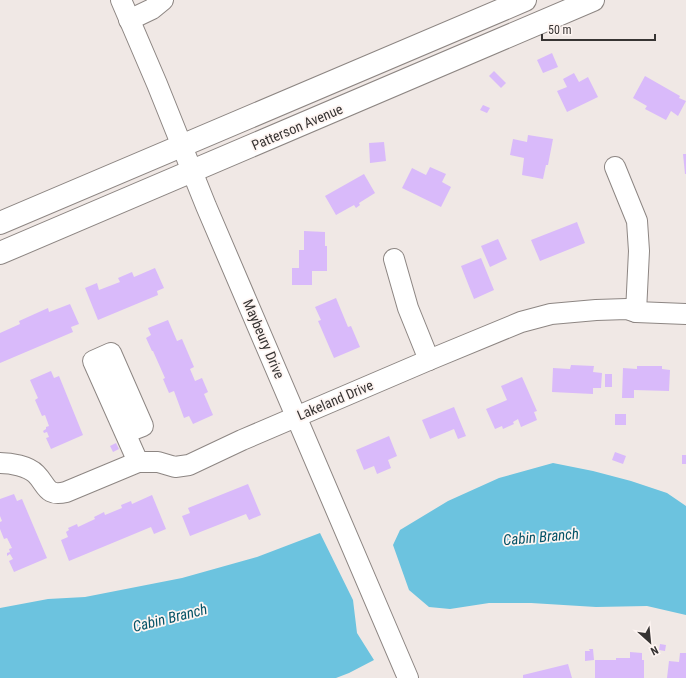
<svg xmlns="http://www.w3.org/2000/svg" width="686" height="678" viewBox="0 0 686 678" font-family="'Roboto Condensed',sans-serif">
<rect width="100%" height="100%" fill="#f0e8e5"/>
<g fill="#6cc3df">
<path d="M553,463L593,471L631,481L667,493L686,506V615L647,606L596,607L531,603H489L450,609L429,607L409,590L393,545L400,530L448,501L499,478Z"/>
<path d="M320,533L353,600L357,633L374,660L349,673L336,678H0V608L48,599L85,597L182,578L257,557Z"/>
</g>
<g fill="#d9bafa">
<path d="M552,53L558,67L543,73L537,60Z"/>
<path d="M494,71L506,83L501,88L489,76Z"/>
<path d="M574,73L579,82L588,77L598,97L567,112L557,91L567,87L563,79Z"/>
<path d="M645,76L680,96L679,98L686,101L678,116L671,111L666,120L645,109L647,106L633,98Z"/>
<path d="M483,105L490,108L487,113L480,110Z"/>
<path d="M528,135L553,139L548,165H546L543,179L522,175L524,158L510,155L513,139L527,142Z"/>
<path d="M384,142L386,161L370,163L369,143Z"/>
<path d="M683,154H686V174H685Z"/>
<path d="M430,167L446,174L442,182L451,187L441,207L402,188L412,168L426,175Z"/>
<path d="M364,174L375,193L359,203L360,205L356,208L354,205L336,215L325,196Z"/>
<path d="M577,222L585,243L540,261L531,240Z"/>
<path d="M304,231L325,232V246H327V271H312V285H292V268H299V250H304Z"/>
<path d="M498,239L507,259L490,267L481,246Z"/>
<path d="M481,258L494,290L474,299L461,266Z"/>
<path d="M155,268L164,288L157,291L158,295L98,320L85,288L97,283L99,290L120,282L118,278L132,272L134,277Z"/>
<path d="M336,298L348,327L351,326L360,347L334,358L318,321L321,320L315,307Z"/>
<path d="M70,304L79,324L71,327L73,332L0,363V333L20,324L19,321L48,308L49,312Z"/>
<path d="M168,320L177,341L182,339L194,367L190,369L195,381L202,378L208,392L204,394L213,415L193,424L189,416L184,418L174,391L169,393L163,379L165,378L153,351H152L146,338L151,335L148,328Z"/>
<path d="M571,365L594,366L593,372L602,373L601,388H593V394L552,392L553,368L570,369Z"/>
<path d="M637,366H662V369L670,370L669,391L634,390V398H622L623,368L637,369Z"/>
<path d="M51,371L54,378L59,376L83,435L51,449L46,438L49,437L47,432L44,433L43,431L46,429V427L49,426L45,415L42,416L35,400L38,398L30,380Z"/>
<rect x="605" y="374" width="7" height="13"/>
<path d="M522,377L537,411L534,412L537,420L521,427L518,419L513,422L514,424L503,429L502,426L495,429L486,409L507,400L501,386Z"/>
<path d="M454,407L466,436L458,439L454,429L430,439L422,420Z"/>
<rect x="615" y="414" width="11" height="11"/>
<path d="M389,436L397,456L388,460L391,468L377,474L374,466L364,470L356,450Z"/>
<path d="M116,443L119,449L113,452L110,446Z"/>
<path d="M615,452L626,456L623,464L612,460Z"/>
<rect x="682" y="455" width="4" height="9"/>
<path d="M248,484L261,515L249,520L246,514L190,536L182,516L190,513L188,508Z"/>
<path d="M14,494L17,501L22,499L47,558L14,572L9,561L13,559L10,554L7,556V553L10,552L9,549L12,548L7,538L4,539L0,529V522L2,521L0,516V499Z"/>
<path d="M152,495L166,529L154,534L151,527L69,561L61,540L68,537L66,532L69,530L68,528L77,524L78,527L95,519L94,517L104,512L105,515L122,508L121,505L131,501L132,504Z"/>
<path d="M660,644L666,645L665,651L659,650Z"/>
<path d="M589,649H593L594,660L585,661V651H590Z"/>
<path d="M630,652L642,653V660H644V678H595V660H616V658H630Z"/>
<path d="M680,653H686V678H667L669,661L679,662Z"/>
<path d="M568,664L572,678H523V675Z"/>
</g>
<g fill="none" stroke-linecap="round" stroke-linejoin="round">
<defs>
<g id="minor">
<path d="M121,0L157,84L206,206L408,678"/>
<path d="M129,20L152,9L163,0"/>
<path d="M615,167L637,221L639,251L636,312"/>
<path d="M394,259L408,308L429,360"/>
<path d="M125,433L143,426L111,353L93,361L138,462"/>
<path d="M0,463C11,463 28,466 36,474C47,485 46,497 66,492L138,462H158L175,467L189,465L242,440L429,360L521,322L551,314L596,310L627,309L636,312L686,314"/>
</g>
<g id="major">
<path d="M0,223L525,0"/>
<path d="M0,253L593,0"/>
</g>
</defs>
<use href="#minor" stroke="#8d8683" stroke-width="22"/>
<use href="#major" stroke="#8d8683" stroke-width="24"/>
<use href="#minor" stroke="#fff" stroke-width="20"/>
<use href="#major" stroke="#fff" stroke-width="22"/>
</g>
<g text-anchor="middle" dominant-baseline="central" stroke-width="3.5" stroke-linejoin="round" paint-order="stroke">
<g font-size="14" fill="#373433" stroke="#fef5f2">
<text transform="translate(297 127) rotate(-23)">Patterson Avenue</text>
<text transform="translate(264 339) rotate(67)">Maybeury Drive</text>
<text transform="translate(335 400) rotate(-23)">Lakeland Drive</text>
</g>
<g font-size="15" font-style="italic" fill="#055367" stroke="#fef5f2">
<text transform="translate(541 537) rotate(-5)">Cabin Branch</text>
<text transform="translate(170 618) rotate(-14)">Cabin Branch</text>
</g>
</g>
<g transform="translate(650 642) rotate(153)" stroke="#fef5f2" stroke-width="3" paint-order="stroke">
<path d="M0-3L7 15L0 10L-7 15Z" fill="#373433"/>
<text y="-6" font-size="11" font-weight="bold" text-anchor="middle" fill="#373433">N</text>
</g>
<path d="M542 34v6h113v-6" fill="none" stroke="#373433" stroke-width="2"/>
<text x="548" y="34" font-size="12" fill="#373433" stroke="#fef5f2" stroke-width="3" paint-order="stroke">50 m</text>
</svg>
